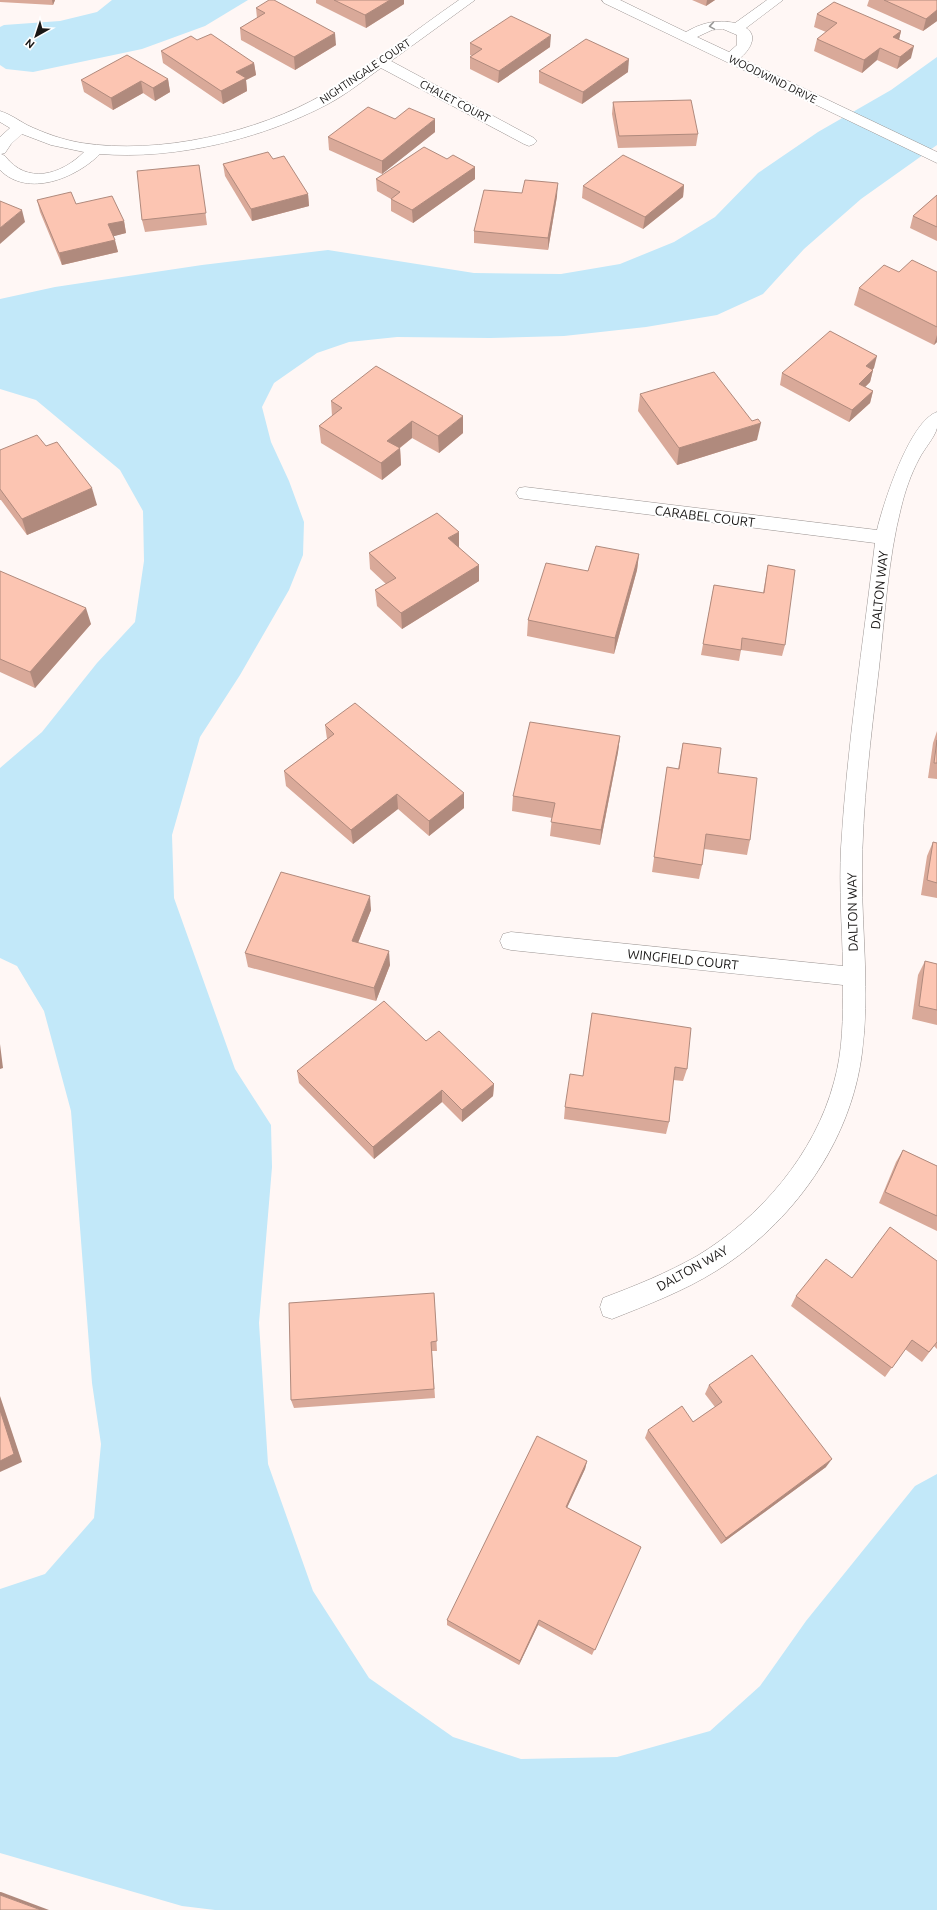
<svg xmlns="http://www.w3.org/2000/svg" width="937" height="1910" viewBox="0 0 937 1910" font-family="Ubuntu,sans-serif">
<rect width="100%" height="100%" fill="#fff7f5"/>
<g fill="#c2e8f9">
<path d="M112,0H248L205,26L142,49L33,72L6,69L0,65V27L4,25L60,21L97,12Z"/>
<path d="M937,57V145L861,199L804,249L763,294L717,315L646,327L564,336L490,338L397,337L349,342L317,353L274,383L262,407L271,442L289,481L304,522L303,555L289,590L240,675L200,737L172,835L174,898L235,1069L271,1125L272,1167L259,1323L268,1464L313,1591L369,1678L453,1737L521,1759L617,1757L710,1731L760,1686L806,1621L915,1486L937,1474V1910H215L182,1906L0,1853V1589L45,1574L94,1518L101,1444L92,1383L71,1111L44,1011L17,966L0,958V768L42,732L97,663L135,622L144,561L143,511L120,470L36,400L0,389V299L55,287L202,265L328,250L474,273L561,274L620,264L674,242L715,217L758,173L818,132L891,90Z"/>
</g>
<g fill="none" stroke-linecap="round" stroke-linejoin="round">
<defs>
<g id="street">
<path d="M459,0H475L391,61L534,138L537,141L534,144L529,146L524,144L381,68C364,80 347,94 328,104C262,139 175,160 100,154C76,178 28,198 0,170V137L10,128L0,122V111C10,114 18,120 27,125C44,133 63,140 82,143C159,155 257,133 324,94C371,66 414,31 459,0ZM22,134L51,145L84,152C61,175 27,185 5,156L1,154L5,153L11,144Z"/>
<path d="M602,0H620L686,32C701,23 717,19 735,23L767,0H783L746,28C759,36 749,51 740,58L937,152V163L604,3ZM723,29L737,35V45L729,52L697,37L712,30Z"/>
<path d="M937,412C937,417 937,423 937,428C935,437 924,449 919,459C911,474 905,491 901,508C888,559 885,615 879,668C871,736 862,806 862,876C862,934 870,994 862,1053C851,1142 792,1224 716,1271C684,1291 647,1305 612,1319L603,1316L600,1307L603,1298C635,1286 667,1273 697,1256C760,1218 815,1154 834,1082C843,1051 843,1017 843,985L511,950L503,948L500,941L503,934L511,932L843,966C842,927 839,887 841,848C847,746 863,645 875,543L525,499L519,498L516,493L519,488L525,487L877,530C883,504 910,420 937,412Z"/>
</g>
</defs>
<use href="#street" stroke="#9b9492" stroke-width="1"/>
<use href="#street" fill="#fff" fill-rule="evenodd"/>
</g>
<g fill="#d9a999">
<path d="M0,0H55L53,5L0,2Z"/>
<path d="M316,0H404V4L366,28L316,3Z"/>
<path d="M692,0H715L706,6Z"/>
<path d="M869,0H937V21L923,31L867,6Z"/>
<path d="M256,8L336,45L295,70L241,40L240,28L257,18Z"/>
<path d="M817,14L901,31L899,39L911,58L897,69L877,60L862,73L814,51L817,39L826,32L814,27Z"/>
<path d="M197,40L254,63L256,75L246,80L247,91L223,104L163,63L161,51Z"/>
<path d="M470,43L550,47L498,83L470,69V57L472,56L470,55Z"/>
<path d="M539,71L628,72L582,104L539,83Z"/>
<path d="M168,79L170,92L155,101L143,93L113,110L84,92L81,80Z"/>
<path d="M613,102L698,134L696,146L618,148L612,114Z"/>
<path d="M395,119L435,132L382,174L329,150L328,137Z"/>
<path d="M273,159L308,194L309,206L252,221L225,176L223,164Z"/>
<path d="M447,159L475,167V179L413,223L391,211V199L377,191L376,179Z"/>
<path d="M199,165L207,225L145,232L142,220Z"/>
<path d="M684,185L683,197L643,229L582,198L583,186Z"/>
<path d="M522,193L557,196L548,250L474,243V231Z"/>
<path d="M937,195V241L910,228L913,216Z"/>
<path d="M37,200L76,204L124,221L126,233L113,236L118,252L62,265L40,212Z"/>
<path d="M899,272H937V342L934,345L854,305L859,288Z"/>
<path d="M874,368L872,370H873L870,382L865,387L873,391L870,403L849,422L780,385L782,373Z"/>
<path d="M640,394L757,440L677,465L638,411Z"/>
<path d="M331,401L463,433L439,453L412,438L400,448L401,465L382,480L321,443L319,426L332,416Z"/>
<path d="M46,446L97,505L27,535L1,500H0V450Z"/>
<path d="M459,547L479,581L402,629L377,606L375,590L386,584L370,569L369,553Z"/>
<path d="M639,554L637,570L614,654L527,636L528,620L588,571Z"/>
<path d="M768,565L785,645L782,656L741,650L739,661L701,655L714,585L763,593Z"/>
<path d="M0,571L91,624L35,688L0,672Z"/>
<path d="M325,725L464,808L429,836L398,809L353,844L286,786L284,771L327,739Z"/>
<path d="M937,731V779L928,778L933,743Z"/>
<path d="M620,736L618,752L600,845L550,836L552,818L512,811L513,796Z"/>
<path d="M683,743L718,773L750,840L747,855L704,849L702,865L699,879L652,872L667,767L678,769Z"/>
<path d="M933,842L937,843V898L921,895L927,856Z"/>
<path d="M371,910L358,943L390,965L376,1001L248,967L245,953Z"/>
<path d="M925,961L937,964V1025L912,1019L918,975Z"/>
<path d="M592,1013L687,1069L683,1081L673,1080L669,1122L666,1134L564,1119L565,1107L583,1076Z"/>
<path d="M426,1041L494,1084L493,1096L462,1122L442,1102L374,1159L299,1083L297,1071Z"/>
<path d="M903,1150L937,1166V1231L879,1203L896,1162Z"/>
<path d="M937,1261V1349L934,1346L922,1362L905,1349L885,1377L791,1306L796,1296L852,1278Z"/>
<path d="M434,1293L437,1351H432L435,1398L294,1408L291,1400Z"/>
<path d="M709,1385L826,1467L721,1544L645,1438L648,1430L693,1422L715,1407L705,1394Z"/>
<path d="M587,1461L585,1469L567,1508L641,1547L592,1655L538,1625L519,1665L447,1625V1620Z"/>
</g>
<g fill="#b08a7d">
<path d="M52,0H55L53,5Z"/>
<path d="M390,0H404V4L366,28L365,15Z"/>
<path d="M707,0H715L706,6Z"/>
<path d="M937,10V21L923,31L926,19Z"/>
<path d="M901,31L898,44L893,37Z"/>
<path d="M335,33L336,45L295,70L294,57Z"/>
<path d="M551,35L550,47L498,83L499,71Z"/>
<path d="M914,46L911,58L897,69L900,57Z"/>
<path d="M880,48L877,60L862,73L864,60Z"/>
<path d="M629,59L628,72L582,104L583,92Z"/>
<path d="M254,63L256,75L246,80L247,91L223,104L221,91L236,72Z"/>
<path d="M168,79L170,92L155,101L153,88Z"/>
<path d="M141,81L143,93L113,110L111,98Z"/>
<path d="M435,119V132L382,174V161Z"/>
<path d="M475,167V179L413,223L412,210Z"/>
<path d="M558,183L557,196L548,250V238Z"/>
<path d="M684,185L683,197L643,229L645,217Z"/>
<path d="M308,194L309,206L252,221L251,209Z"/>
<path d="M22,210L25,222L0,244V228Z"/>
<path d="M124,221L126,233L111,237L108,224Z"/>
<path d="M115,240L118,252L62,265L59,253Z"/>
<path d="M937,335V342L934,345Z"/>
<path d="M877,356L874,368L863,378L866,366Z"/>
<path d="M873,370L870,382L856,396L859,384Z"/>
<path d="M873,391L870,403L849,422L852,410Z"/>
<path d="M463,416V433L439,453L438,436Z"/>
<path d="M412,421V438L388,457L387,441Z"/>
<path d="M761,423L757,440L677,465L679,448Z"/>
<path d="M400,448L401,465L382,480L381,463Z"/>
<path d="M92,488L97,505L27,535L22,519Z"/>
<path d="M459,532V548L448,538Z"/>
<path d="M639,554L637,570L614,654L615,638Z"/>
<path d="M479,565V581L402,629L401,613Z"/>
<path d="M86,608L91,624L35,688L30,672Z"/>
<path d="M620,736L618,752L600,845L601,830Z"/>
<path d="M464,793V808L429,836V821Z"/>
<path d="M397,794L398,809L353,844L351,830Z"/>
<path d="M370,896L371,910L353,955L352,941Z"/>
<path d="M389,951L390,965L376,1001L374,988Z"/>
<path d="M0,1044L3,1068L0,1069Z"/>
<path d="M494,1084L493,1096L462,1122V1110Z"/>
<path d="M442,1090V1102L374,1159L373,1147Z"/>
<path d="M0,1396L22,1462L0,1472Z"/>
<path d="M832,1459L826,1467L721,1544L726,1538Z"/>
<path d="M587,1461L585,1469L564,1514L566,1507Z"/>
<path d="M539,1620L538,1625L519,1665L520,1661Z"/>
<path d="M0,1892H1L49,1910H41L0,1895Z"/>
</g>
<g fill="#fcc5b2" stroke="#b08a7d">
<path d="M269,0H274L335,33L294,57L240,28L265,13L256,8Z"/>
<path d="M334,0H390L365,15Z"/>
<path d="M884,0H937V10L926,19Z"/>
<path d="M834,2L901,31L893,37L914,46L900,57L880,48L864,60L817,39L837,23L817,14Z"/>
<path d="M511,16L551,35L499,71L470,57L482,49L470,43Z"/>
<path d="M211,34L254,63L236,72L246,78L221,91L161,51L191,36L197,40Z"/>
<path d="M586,39L629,59L583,92L539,71Z"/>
<path d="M127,55L168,79L153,88L141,81L111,98L81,80Z"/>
<path d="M691,100L698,134L619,136L613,102Z"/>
<path d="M368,107L395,119L409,108L435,119L382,161L328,137Z"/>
<path d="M424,147L447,159L453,155L475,167L412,210L391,199L400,192L376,179Z"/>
<path d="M268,152L273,159L284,156L308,194L251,209L223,164Z"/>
<path d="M623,155L684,185L645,217L583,186Z"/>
<path d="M199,165L206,213L142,220L137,171Z"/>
<path d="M525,180L558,183L548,238L474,231L484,190L522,193Z"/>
<path d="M71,192L76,204L112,196L124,221L108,224L115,240L59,253L37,200Z"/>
<path d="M937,195V227L913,216Z"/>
<path d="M0,201L22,210L0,228Z"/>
<path d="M912,260L937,272V327L859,288L884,265L899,272Z"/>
<path d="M830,331L877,356L866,366L873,370L859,384L873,391L852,410L782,373Z"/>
<path d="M376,366L463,416L438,436L412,421L387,441L400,448L381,463L319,426L342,408L331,401Z"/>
<path d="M714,372L752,421L758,419L761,423L679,448L640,394Z"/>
<path d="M37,435L46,446L57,442L92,488L22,519L0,489V450Z"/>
<path d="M437,513L459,532L448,538L479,565L401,613L375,590L396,578L369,553Z"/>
<path d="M596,546L639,554L615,638L528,620L546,563L588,571Z"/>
<path d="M768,565L795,570L785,645L742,638L741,650L703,644L714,585L764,593Z"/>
<path d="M0,571L86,608L30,672L0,659Z"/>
<path d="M355,703L464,793L429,821L397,794L351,830L284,771L334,734L325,725Z"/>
<path d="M530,722L620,736L601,830L551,822L555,803L513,796Z"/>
<path d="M937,740V763H934Z"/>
<path d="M683,743L721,748L718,773L757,778L750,840L706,834L702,865L654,857L667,767L679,769Z"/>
<path d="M933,842L937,843V883L927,880Z"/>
<path d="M281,872L370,896L352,941L389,951L374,988L245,953Z"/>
<path d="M925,961L937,964V1010L919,1006Z"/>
<path d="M384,1001L426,1041L439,1031L494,1084L462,1110L442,1090L373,1147L297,1071Z"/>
<path d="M592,1013L691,1028L687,1069L675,1067L669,1122L565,1107L570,1074L583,1076Z"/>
<path d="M903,1150L937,1166V1216L885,1192Z"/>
<path d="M890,1227L937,1261V1342L929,1352L912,1340L892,1368L796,1296L826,1259L852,1278Z"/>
<path d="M434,1293L437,1341L431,1342L434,1389L291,1400L289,1303Z"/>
<path d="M752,1355L832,1459L726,1538L648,1430L682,1406L693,1422L722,1402L709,1385Z"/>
<path d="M0,1410L14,1454L0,1461Z"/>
<path d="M537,1436L587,1461L566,1507L641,1547L595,1650L539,1620L520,1661L447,1620Z"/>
<path d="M0,1895L41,1910H0Z"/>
</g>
<defs><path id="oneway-chevron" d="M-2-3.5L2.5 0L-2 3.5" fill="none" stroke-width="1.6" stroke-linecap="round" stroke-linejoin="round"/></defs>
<use stroke="#989796" href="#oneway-chevron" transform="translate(712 26) rotate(171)"/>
<g text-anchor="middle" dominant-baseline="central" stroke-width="4" stroke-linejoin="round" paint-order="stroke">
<g font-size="11" fill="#191716" stroke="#fff">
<text transform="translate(365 71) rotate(-34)">NIGHTINGALE COURT</text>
<text transform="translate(773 79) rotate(26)">WOODWIND DRIVE</text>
<text transform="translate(455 101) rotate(28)">CHALET COURT</text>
</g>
<g font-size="13" fill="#191716" stroke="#fff">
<text transform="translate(705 516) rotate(7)">CARABEL COURT</text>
<text transform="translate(879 590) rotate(-84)">DALTON WAY</text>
<text transform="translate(852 912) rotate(-91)">DALTON WAY</text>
<text transform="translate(683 959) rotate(6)">WINGFIELD COURT</text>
<text transform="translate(692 1268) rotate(-29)">DALTON WAY</text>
</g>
</g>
<g transform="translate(36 36) rotate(219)" stroke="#ffffff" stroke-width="3" paint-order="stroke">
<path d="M0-3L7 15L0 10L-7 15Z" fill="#191716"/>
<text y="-6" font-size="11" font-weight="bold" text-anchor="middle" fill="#191716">N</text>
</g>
</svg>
